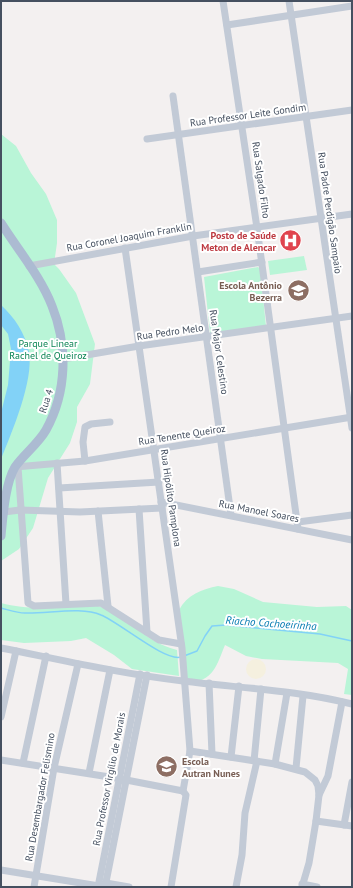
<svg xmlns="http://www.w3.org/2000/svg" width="353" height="888" viewBox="0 0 353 888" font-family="'PT Sans',sans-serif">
<rect width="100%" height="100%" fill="#f3f0f0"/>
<g fill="#b9f5d7">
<path d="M1,134L16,146L31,173L46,194L57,220V243L54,264L59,269L76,293L95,344L90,384L77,407V422L70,443L48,478L33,528L19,549L1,561Z"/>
<path d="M304,256L307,270L270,275L268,261Z"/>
<path d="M258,267L260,269L266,326L210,333L204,277Z"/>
<path d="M218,586L234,589L263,602L317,607L346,606L352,610V695L344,694L348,669L338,663L262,659L246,656L225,645C217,664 214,682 187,683L179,610C187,595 202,589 218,586Z"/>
<path d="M1,603C25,610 52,607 77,607C84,607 95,604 101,607C129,618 145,642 177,650L179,676L132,669L114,655L86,638L71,641L24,643L1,640Z"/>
</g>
<circle fill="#f5f0df" cx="256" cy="669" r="10"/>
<path fill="#82d2f7" d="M1,305C15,318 25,333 29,352C34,380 12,432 1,459V413L8,385L11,349L8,334L1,325Z"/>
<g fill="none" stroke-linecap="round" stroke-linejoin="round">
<g stroke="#82d2f7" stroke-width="1.5">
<path d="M1,608C9,610 17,613 25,613C47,614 82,606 101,615C119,622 165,662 181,657"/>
<path d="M184,656L197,651L205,636L212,626L226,625L320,634L352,641"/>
</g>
<g stroke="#c2cad6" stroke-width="7">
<path d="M223,1L257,228L298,529"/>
<path d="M289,1L352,428"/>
<path d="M227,25L352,6"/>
<path d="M173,96L231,515"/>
<path d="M147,139L352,110"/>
<path d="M125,248L182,648L190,751L183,791L186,795L171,887"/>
<path d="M29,266L193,236L352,214"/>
<path d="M198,272L262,262"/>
<path d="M63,359L139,346L352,316"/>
<path d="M85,461L83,442L85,427L91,424L110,422"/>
<path d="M57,463L66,604"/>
<path d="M15,467L85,461L352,417"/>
<path d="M18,467L28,603L34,606L101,603L159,640L181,644"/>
<path d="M59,488L159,482"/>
<path d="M161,502L352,540"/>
<path d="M139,509L147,632"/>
<path d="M98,511L108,606"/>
<path d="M4,512L20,510L80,512L162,508"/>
<path d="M298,522L352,515"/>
<path d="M1,648C62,660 122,674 183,681C239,688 297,690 352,704"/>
<path d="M209,683L212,754"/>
<path d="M1,717L16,651"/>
<path d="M190,751L275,764L305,772L315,780L318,786L319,795L316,821L352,826"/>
<path d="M231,757L239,686"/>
<path d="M1,760L116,778L183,791"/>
<path d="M254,761L261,689"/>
<path d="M23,763L46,656"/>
<path d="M275,764L287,693"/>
<path d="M296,768L303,696"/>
<path d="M89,773L110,670"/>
<path d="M319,795L328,776L342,702"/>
<path d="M344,825L352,782"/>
<path d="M1,870L99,886L106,883L129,887"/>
<path d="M302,884L317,887"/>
<path d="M34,887L54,768L78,664"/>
<path d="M98,887L140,674"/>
<path d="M105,887L147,675"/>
<path d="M236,887L242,855L245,813L257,761"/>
<path d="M302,887L309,863L316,821"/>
</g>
<path stroke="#acbbd2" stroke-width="9" d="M1,223C18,250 41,277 52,306C68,346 67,392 46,430C38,444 24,454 15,467C5,484 3,516 1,536"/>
</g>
<defs>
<symbol id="hospital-disc" viewBox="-11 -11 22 22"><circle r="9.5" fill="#e0444e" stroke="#fff"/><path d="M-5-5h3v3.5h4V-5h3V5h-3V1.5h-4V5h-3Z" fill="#fff"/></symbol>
<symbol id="school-disc" viewBox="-11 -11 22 22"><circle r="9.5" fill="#8d6e63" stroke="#fff"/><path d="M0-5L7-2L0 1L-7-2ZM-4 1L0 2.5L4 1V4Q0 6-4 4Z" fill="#fff"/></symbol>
</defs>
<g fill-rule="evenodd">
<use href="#hospital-disc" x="278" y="228" width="25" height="25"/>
<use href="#school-disc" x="286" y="278" width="25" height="25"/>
<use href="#school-disc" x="154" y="754" width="25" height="25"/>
</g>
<g text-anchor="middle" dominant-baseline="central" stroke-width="4" stroke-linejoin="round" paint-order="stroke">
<g font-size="10" fill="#455060" stroke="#fff">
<text transform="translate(248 115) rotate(-8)">Rua Professor Leite Gondim</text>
<text transform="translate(261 180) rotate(82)">Rua Salgado Filho</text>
<text transform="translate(330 213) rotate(82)">Rua Padre Perdigão Sampaio</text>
<text transform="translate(129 237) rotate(-10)">Rua Coronel Joaquim Franklin</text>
<text transform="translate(170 332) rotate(-8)">Rua Pedro Melo</text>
<text transform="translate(219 352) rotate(82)">Rua Major Celestino</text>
<text transform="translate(46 401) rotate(-72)">Rua 4</text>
<text transform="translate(182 435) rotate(-9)">Rua Tenente Queiroz</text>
<text transform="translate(171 498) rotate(82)">Rua Hipólito Pamplona</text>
<text transform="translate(259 511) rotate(11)">Rua Manoel Soares</text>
<text transform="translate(109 779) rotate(-79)">Rua Professor Virgílio de Morais</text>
<text transform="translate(40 797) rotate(-80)">Rua Desembargador Felismino</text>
</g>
<g font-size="10" font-weight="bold" fill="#be3a42" stroke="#fff" text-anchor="end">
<text x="276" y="235">Posto de Saúde<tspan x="276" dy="12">Meton de Alencar</tspan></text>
</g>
<g font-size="10" font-weight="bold" fill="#785e54" stroke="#fff" text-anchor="end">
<text x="282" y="285">Escola Antônio<tspan x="282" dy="12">Bezerra</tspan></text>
<text x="182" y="761" text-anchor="start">Escola<tspan x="182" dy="12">Autran Nunes</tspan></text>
</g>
<g font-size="10" fill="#0c8555" stroke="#fff">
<text x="48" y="343">Parque Linear<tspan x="48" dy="12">Rachel de Queiroz</tspan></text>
</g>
<g font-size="11" font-style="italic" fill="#0179b0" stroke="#fff">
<text transform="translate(271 623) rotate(4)">Riacho Cachoeirinha</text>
</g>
</g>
<rect width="353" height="888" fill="none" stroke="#455060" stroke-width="4"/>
</svg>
